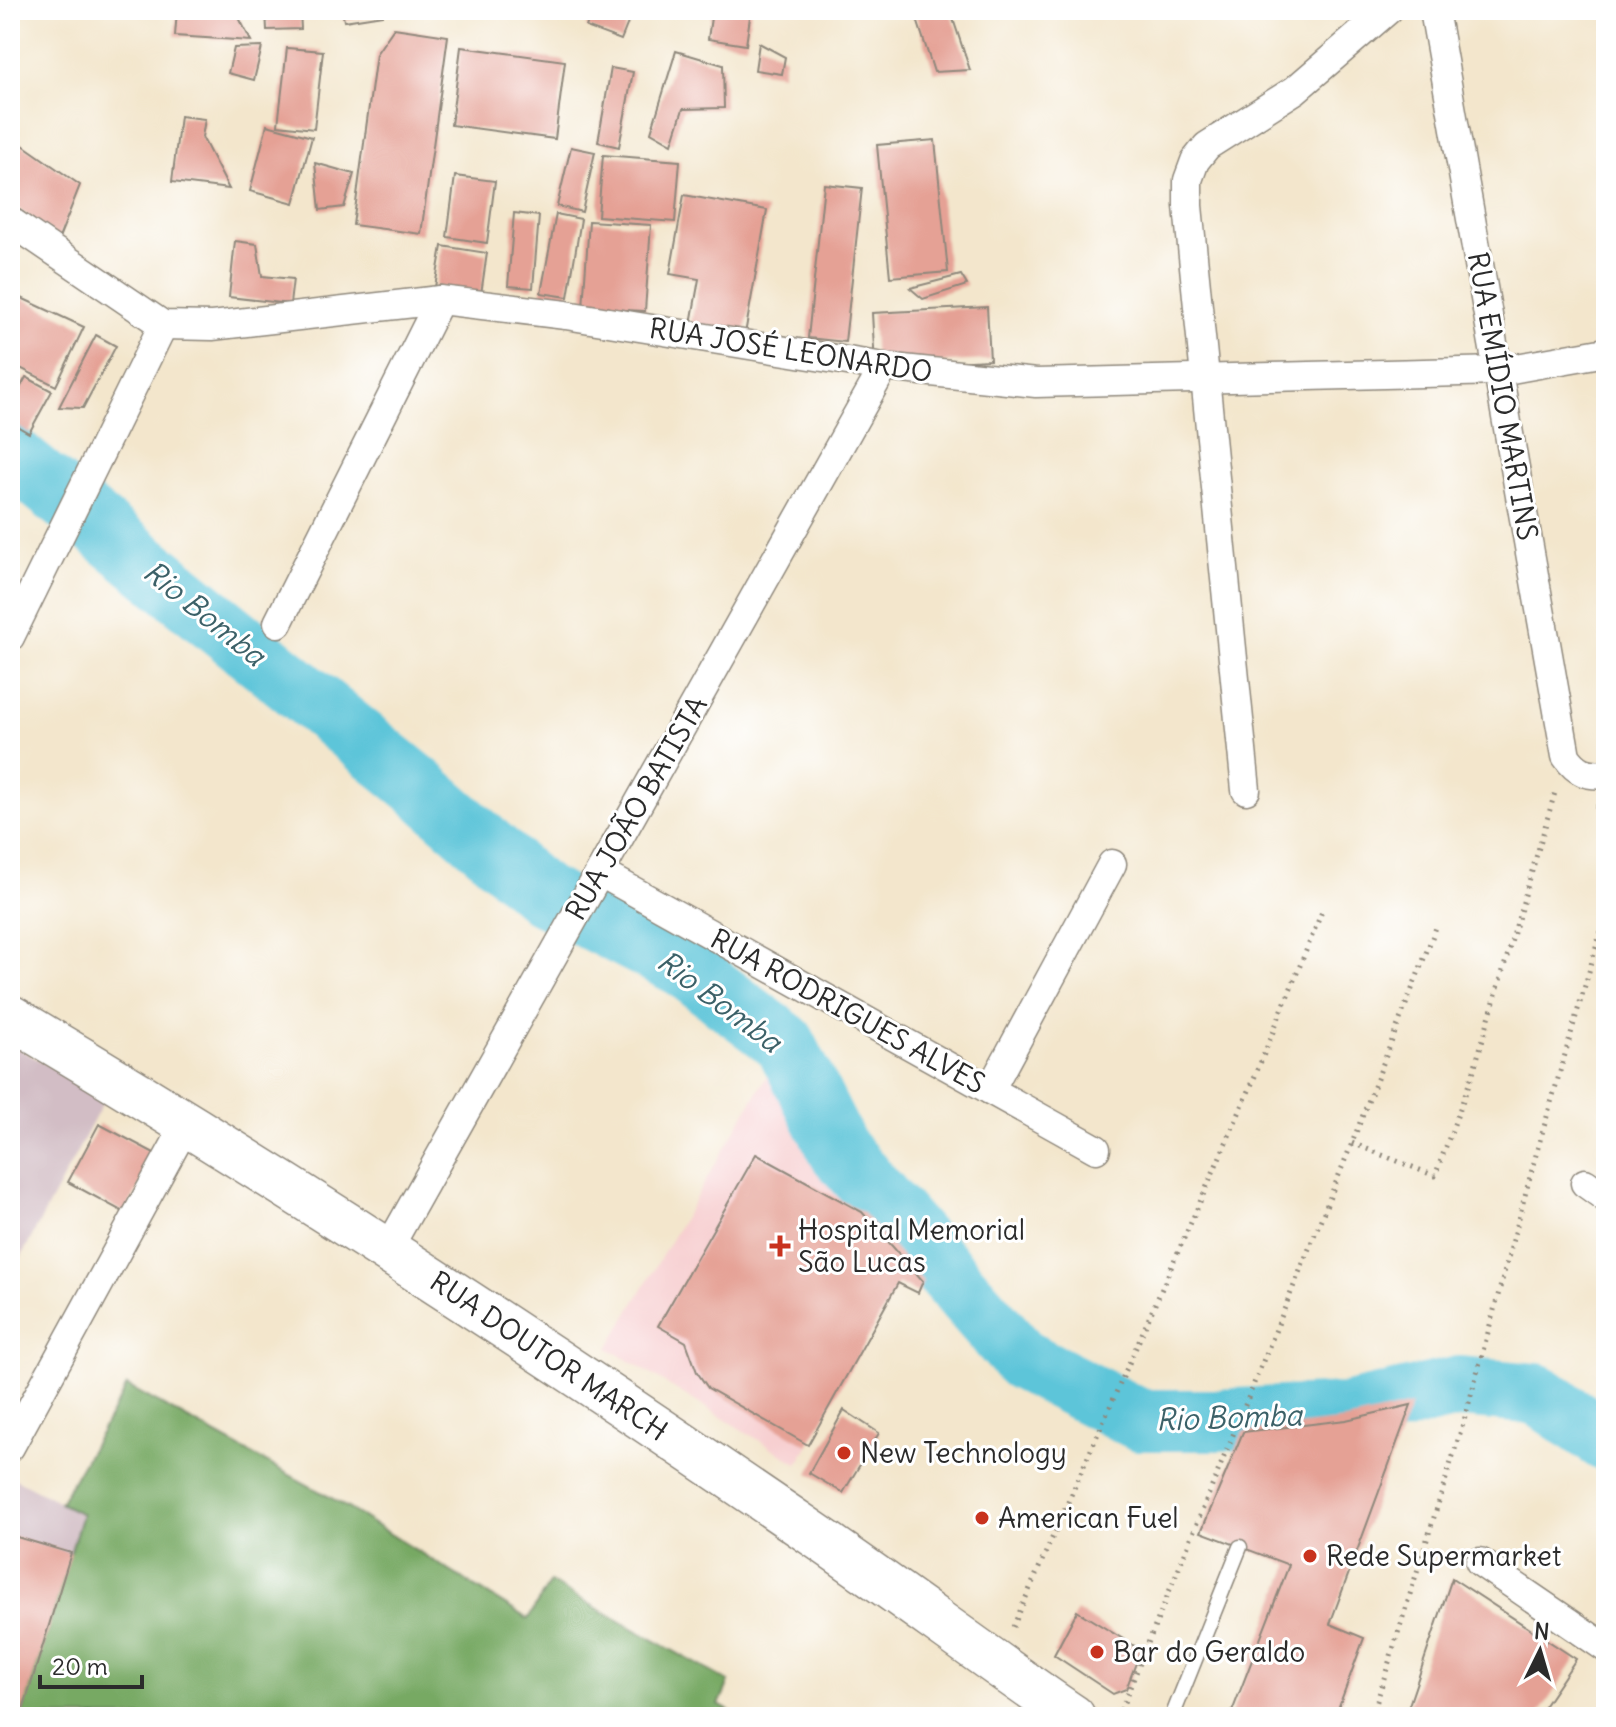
<svg xmlns="http://www.w3.org/2000/svg" width="1616" height="1727" viewBox="0 0 1616 1727" font-family="Delius,sans-serif">
<rect width="100%" height="100%" fill="#fff"/>
<filter id="ink" filterUnits="userSpaceOnUse"><feTurbulence type="fractalNoise" baseFrequency=".0125" numOctaves="2"/><feDisplacementMap in="SourceGraphic" scale="16" xChannelSelector="R" yChannelSelector="G"/><feConvolveMatrix kernelMatrix="1 2 1 2 8 2 1 2 1" color-interpolation-filters="sRGB"/></filter>
<filter id="wash" filterUnits="userSpaceOnUse"><feTurbulence type="fractalNoise" baseFrequency=".006" numOctaves="4" result="noise"/><feDisplacementMap in="SourceGraphic" scale="32" xChannelSelector="R" yChannelSelector="G"/><feGaussianBlur stdDeviation="1.8" result="paint"/><feColorMatrix in="noise" values="0 0 0 0 0 0 0 0 0 0 0 0 0 0 0 0 0 1.4 0 .05"/><feComposite in="paint" operator="in"/></filter>
<g filter="url(#wash)">
<rect width="100%" height="100%" fill="#f3e6cc"/>
<path fill="#f7cfd0" d="M772,1067L821,1172L862,1212L923,1281L918,1293L898,1284L798,1464L608,1348Z"/>
<g fill="#d2bdc5">
<path d="M10,1044L106,1097L10,1278Z"/>
<path d="M10,1476L82,1514L21,1717H10Z"/>
</g>
<path fill="#77a964" stroke="#516a48" stroke-width="2" d="M127,1386L330,1497L528,1619L550,1582L729,1682L719,1705L740,1717H21L82,1514L60,1503Z"/>
<g fill="none" stroke-linecap="round" stroke-linejoin="round">
<path stroke="#5dc5d9" stroke-width="62" d="M10,455L416,784L543,895L683,966L785,1043L839,1151L1022,1360L1140,1420H1216L1345,1414L1460,1387L1537,1394L1606,1441"/>
</g>
<g id="blocks">
<g fill="#e5a195">
<path d="M177,10H235L251,41L175,36Z"/>
<path d="M266,10H300L301,29L267,30Z"/>
<path d="M342,10H383V15L344,21Z"/>
<path d="M592,10H633L621,40L586,27Z"/>
<path d="M712,10H751L746,45L708,39Z"/>
<path d="M914,10H950L970,70L934,72Z"/>
<path d="M394,28L448,36L421,234L353,225L376,54Z"/>
<path d="M759,43L785,57L782,74L755,70Z"/>
<path d="M262,47L254,80L228,73L234,48Z"/>
<path d="M461,47L565,61L555,139L451,125Z"/>
<path d="M287,48L323,51L314,129L278,125Z"/>
<path d="M676,51L723,65L724,108L683,109L672,144L651,132Z"/>
<path d="M611,68L633,72L619,147L598,142Z"/>
<path d="M180,116L205,119L202,137L229,189L172,182Z"/>
<path d="M267,125L312,137L294,203L250,191Z"/>
<path d="M10,136L80,185L59,238L10,203Z"/>
<path d="M935,140L948,272L890,277L877,145Z"/>
<path d="M571,147L595,152L582,212L557,206Z"/>
<path d="M603,155L680,161L675,222L598,216Z"/>
<path d="M315,163L354,174L344,207L320,210Z"/>
<path d="M455,176L495,181L487,243L447,237Z"/>
<path d="M824,184L862,188L845,342L808,338Z"/>
<path d="M684,195L767,210L745,334L691,324L699,279L670,274Z"/>
<path d="M514,213L539,216L533,288L508,286Z"/>
<path d="M556,214L581,219L568,297L541,293Z"/>
<path d="M589,221L651,225L645,311L583,308Z"/>
<path d="M235,241L257,244L262,276L293,279L290,304L229,297Z"/>
<path d="M442,246L487,253L481,294L435,287Z"/>
<path d="M961,275L967,285L923,299L910,288Z"/>
<path d="M15,295L84,327L56,386L10,363V306Z"/>
<path d="M987,307L990,360L875,366L872,313Z"/>
<path d="M96,335L116,346L83,408L59,407Z"/>
<path d="M26,377L52,391L29,433L10,422V407Z"/>
<path d="M99,1124L156,1154L125,1213L68,1182Z"/>
<path d="M756,1154L862,1212L923,1281L918,1293L898,1283L808,1445L708,1388L697,1372L686,1342L658,1326Z"/>
<path d="M1411,1405L1330,1624L1364,1638L1335,1717H1230L1289,1565L1201,1532L1243,1432L1346,1420Z"/>
<path d="M844,1410L879,1433L843,1493L809,1473Z"/>
<path d="M10,1535L71,1553L21,1717H10Z"/>
<path d="M1452,1578L1576,1659L1537,1717H1405Z"/>
<path d="M1077,1611L1141,1650L1126,1689L1113,1694L1054,1655Z"/>
</g>
</g>
</g>
<g filter="url(#ink)">
<use href="#blocks" fill-opacity="0" stroke="#8f887c" stroke-width="2"/>
<g fill="none" stroke-linecap="round" stroke-linejoin="round">
<defs>
<path id="service" d="M1172,1717L1240,1547"/>
<g id="minor">
<path d="M1434,10L1566,756C1577,772 1587,776 1606,774"/>
<path d="M10,221L163,325L212,326L440,300L566,315L884,367L1036,383L1500,371L1606,352"/>
<path d="M278,623L440,300"/>
<path d="M10,637L163,325"/>
<path d="M1246,790L1188,206V180L1195,161L1207,146L1295,90L1388,10"/>
<path d="M601,873L1096,1149"/>
<path d="M990,1090L1112,864"/>
<path d="M1585,1183L1606,1198"/>
<path d="M388,1249L884,367"/>
<path d="M10,1447L187,1123"/>
<path d="M1480,1562L1606,1648"/>
</g>
<path id="primary" d="M10,1017C284,1179 549,1353 812,1533C900,1593 985,1657 1073,1717"/>
</defs>
<use href="#service" stroke="#8f887c" stroke-width="17"/>
<use href="#minor" stroke="#8f887c" stroke-width="31"/>
<use href="#primary" stroke="#8f887c" stroke-width="47"/>
<g stroke="#8f887c" stroke-width="5" stroke-dasharray="2 6" stroke-linecap="butt">
<path d="M1595,806L1606,811"/>
<path d="M1352,1143L1435,1176L1473,1073L1556,789"/>
<path d="M1013,1627L1251,1086L1323,909"/>
<path d="M1118,1717L1352,1143L1437,925"/>
<path d="M1372,1717L1466,1414L1537,1151L1606,913"/>
</g>
<use href="#service" stroke="#fff" stroke-width="14"/>
<use href="#minor" stroke="#fff" stroke-width="28"/>
<use href="#primary" stroke="#fff" stroke-width="44"/>
</g>
</g>
<g fill="#c8321e" stroke="#fff" stroke-width="3">
<path d="M776 1234h8v8h8v8h-8v8h-8v-8h-8v-8h8z"/>
<circle cx="844" cy="1453" r="8"/>
<circle cx="982" cy="1518" r="8"/>
<circle cx="1310" cy="1556" r="8"/>
<circle cx="1097" cy="1652" r="8"/>
</g>
<g text-anchor="middle" dominant-baseline="central" stroke-width="6" stroke-linejoin="round" paint-order="stroke">
<g font-size="28" fill="#2b2b2b" stroke="#fff">
<text transform="translate(791 350) rotate(9)">RUA JOSÉ LEONARDO</text>
<text transform="translate(1503 396) rotate(80)">RUA EMÍDIO MARTINS</text>
<text transform="translate(636 808) rotate(-60)">RUA JOÃO BATISTA</text>
<text transform="translate(848 1011) rotate(29)">RUA RODRIGUES ALVES</text>
<text transform="translate(549 1356) rotate(34)">RUA DOUTOR MARCH</text>
</g>
<g font-size="28" fill="#2b2b2b" stroke="#fff" text-anchor="start">
<text x="798" y="1230">Hospital Memorial<tspan x="798" dy="32">São Lucas</tspan></text>
<text x="860" y="1453">New Technology</text>
<text x="998" y="1518">American Fuel</text>
<text x="1326" y="1556">Rede Supermarket</text>
<text x="1113" y="1652">Bar do Geraldo</text>
</g>
<g font-size="30" font-style="italic" fill="#3c6168" stroke="#fff">
<text transform="translate(205 613) rotate(39)">Rio Bomba</text>
<text transform="translate(720 1001) rotate(37)">Rio Bomba</text>
<text transform="translate(1229 1417) rotate(-2)">Rio Bomba</text>
</g>
</g>
<rect width="1616" height="1727" fill="none" stroke="#fff" stroke-width="40"/>
<g transform="translate(1540 1651) rotate(5)" stroke="#ffffff" stroke-width="6" paint-order="stroke">
<path d="M0-6L14 30L0 20L-14 30Z" fill="#2b2b2b"/>
<text y="-12" font-size="22" font-weight="bold" text-anchor="middle" fill="#2b2b2b">N</text>
</g>
<path d="M40 1675v12h102v-12" fill="none" stroke="#2b2b2b" stroke-width="4"/>
<text x="52" y="1675" font-size="24" fill="#2b2b2b" stroke="#ffffff" stroke-width="6" paint-order="stroke">20 m</text>
</svg>
